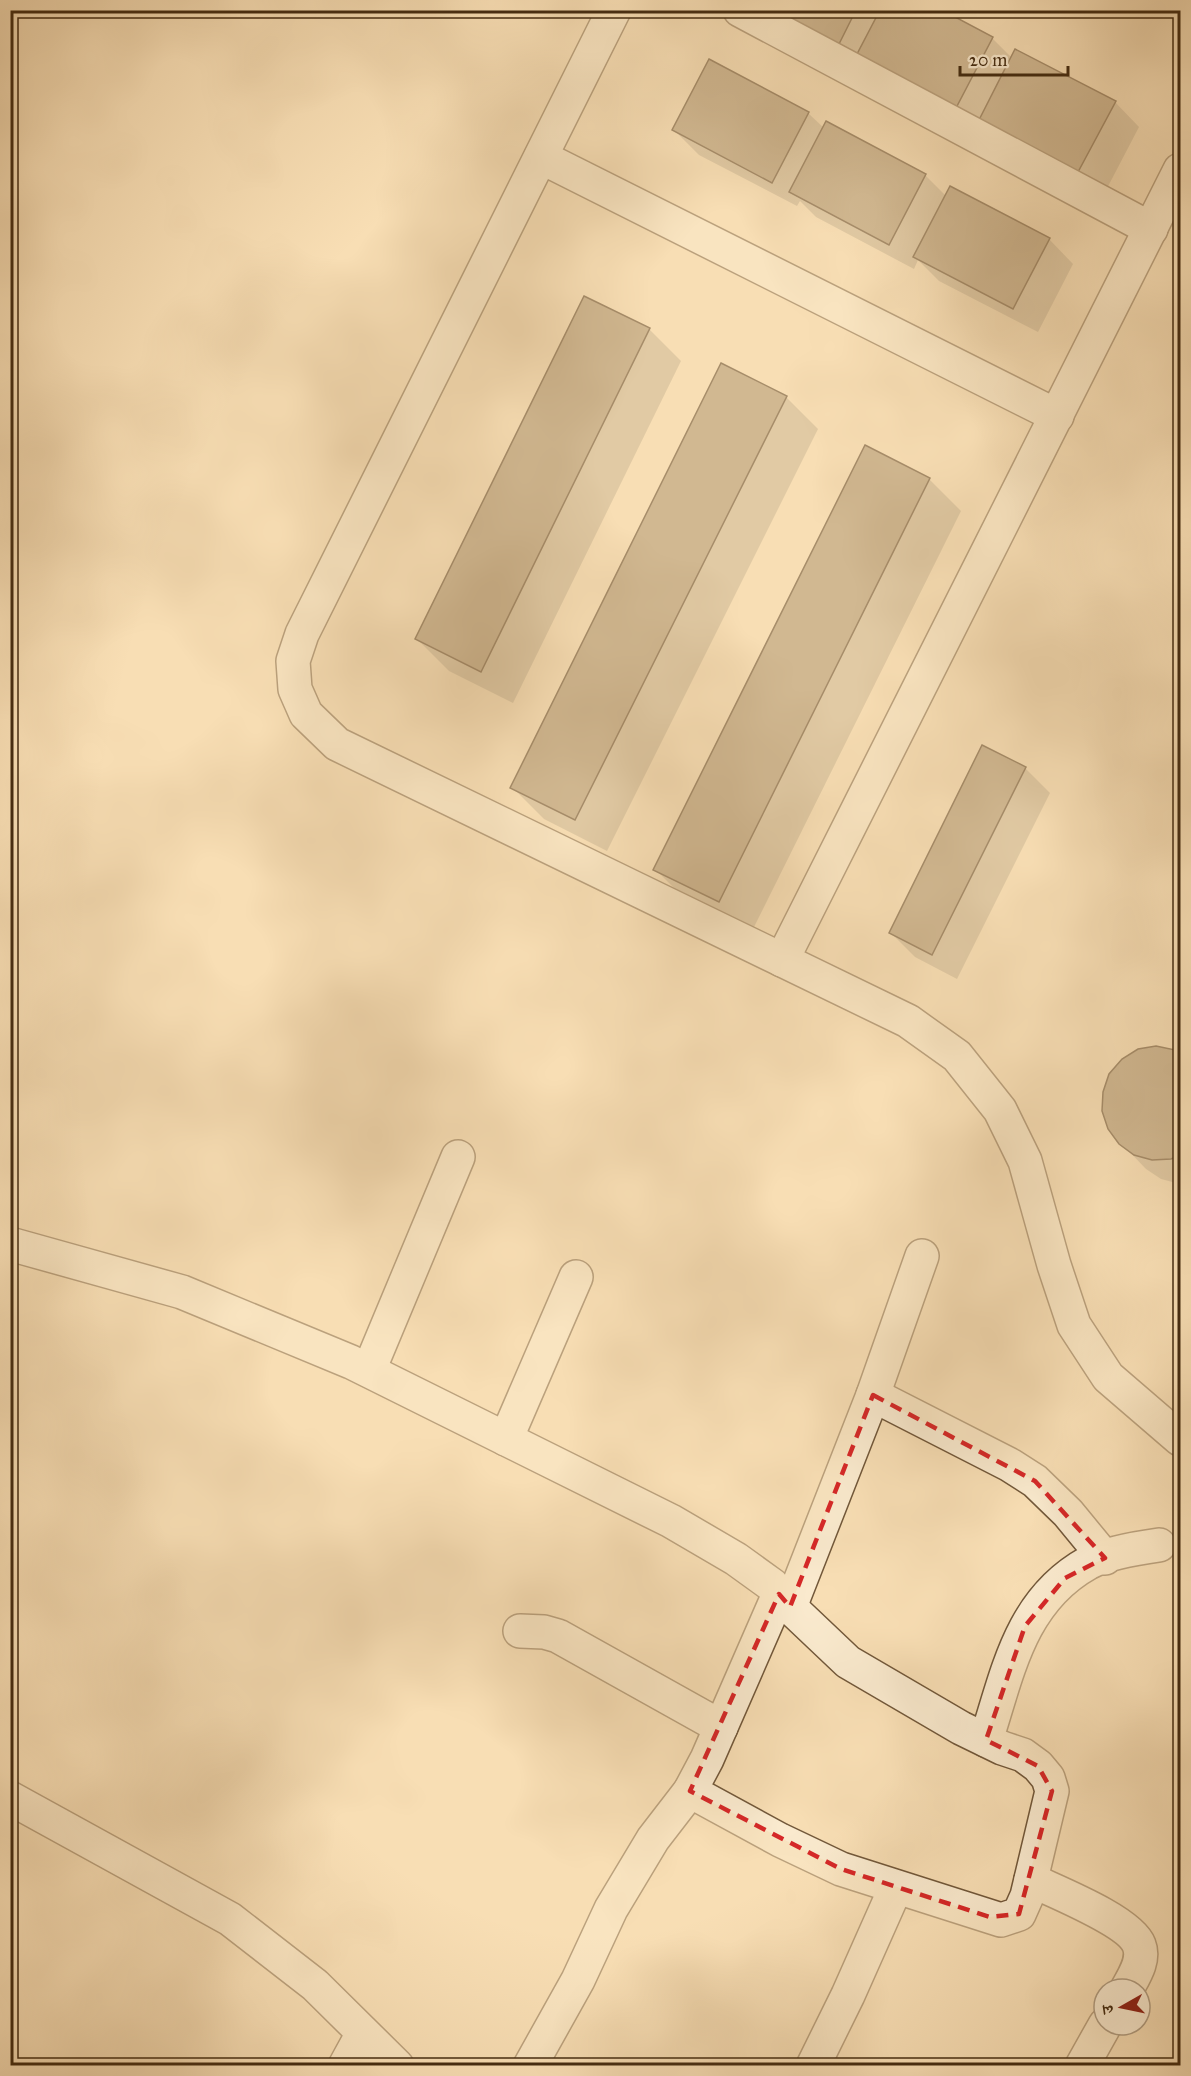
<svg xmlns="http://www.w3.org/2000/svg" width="1191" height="2076" viewBox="0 0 1191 2076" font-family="'IM FELL Great Primer','Noto Serif Devanagari',serif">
<rect width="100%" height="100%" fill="#f8deb4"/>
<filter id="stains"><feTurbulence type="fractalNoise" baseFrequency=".00333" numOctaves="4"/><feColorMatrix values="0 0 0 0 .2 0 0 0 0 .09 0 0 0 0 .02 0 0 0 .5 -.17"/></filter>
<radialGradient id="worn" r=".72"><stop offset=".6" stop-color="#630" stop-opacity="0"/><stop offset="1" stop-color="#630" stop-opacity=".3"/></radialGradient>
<g fill="#0003">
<path d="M759,10H938L992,38L1012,58L1115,102L1139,127L1103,196Z"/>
<path d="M808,113L824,128L925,175L946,196L1049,239L1073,264L1038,332L939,281L918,260L914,269L816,217L800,201L797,206L699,155L674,130Z"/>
<path d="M649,329L681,361L513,703L449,671L417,639Z"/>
<path d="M786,397L818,429L607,851L544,819L512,787Z"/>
<path d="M929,479L961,511L751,933L687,901L655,869Z"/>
<path d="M983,747L1026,769L1050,793L957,979L915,957L891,933Z"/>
<path d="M1156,1047L1175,1050L1180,1052V1184L1161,1179L1146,1169L1121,1143Z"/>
</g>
<g fill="#a28966" stroke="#452c11" stroke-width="1.5">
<path d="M774,10H856L839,44Z"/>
<path d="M880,10H942L993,37L956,108L856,56Z"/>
<path d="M1015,49L1116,101L1078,172L979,120Z"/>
<path d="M709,59L809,112L772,183L672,130Z"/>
<path d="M826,121L926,174L889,245L789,192Z"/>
<path d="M950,186L1050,238L1013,309L913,257Z"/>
<path d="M584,296L650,328L481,672L415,639Z"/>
<path d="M721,363L787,396L575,820L510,788Z"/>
<path d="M865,445L930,478L719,902L653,870Z"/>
<path d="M982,745L1026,767L932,955L889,933Z"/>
<path d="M1156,1046L1180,1051V1155L1171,1159L1152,1160L1134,1155L1119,1144L1108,1129L1102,1111L1103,1092L1109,1074L1122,1059L1138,1049Z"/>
</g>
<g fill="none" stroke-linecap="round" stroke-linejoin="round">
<defs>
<g id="minor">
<path d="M614,10L302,634L293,661L295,689L306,714L337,744L908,1021L957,1056L1000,1110L1025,1161L1054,1265L1074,1325L1108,1377L1180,1439"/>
<path d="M740,10L1151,229"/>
<path d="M541,157L1057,416"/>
<path d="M782,960L1180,170"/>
<path d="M10,1244L182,1292L351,1362L671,1521L736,1559L772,1585L790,1607L848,1662L961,1728L1002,1748L1023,1755L1038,1766L1048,1778L1052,1791L1027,1896L1019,1914L1001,1920L841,1869L780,1840L690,1791"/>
<path d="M369,1370L458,1157"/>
<path d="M873,1395L1010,1465L1035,1481L1068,1513L1105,1558"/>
<path d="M506,1439L576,1277"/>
<path d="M790,1607L873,1395L922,1256"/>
<path d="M520,1631L544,1632L558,1636L721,1727"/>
<path d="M986,1740C1008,1672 1020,1601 1088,1563C1107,1553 1137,1548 1159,1545"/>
<path d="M10,1798L230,1919L315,1985L397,2066"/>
<path d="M1031,1880C1056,1892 1130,1921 1139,1945C1145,1960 1134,1976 1127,1989"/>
<path d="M345,2066L363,2033"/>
<path d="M530,2066L578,1980L611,1909L653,1839L690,1791L707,1759L779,1594"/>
<path d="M813,2066L848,1995L896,1887"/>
<path d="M1082,2066L1105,2025"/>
</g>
</defs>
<use href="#minor" stroke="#72583a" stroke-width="36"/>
<use href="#minor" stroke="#faeace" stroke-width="33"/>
</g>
<path d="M0 0H1191V2076H0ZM873,1395L1035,1481L1105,1558L1065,1578L1025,1626L986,1740L1038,1766L1052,1791L1019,1914L990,1917L841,1869L690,1791L779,1594L790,1607Z" fill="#f8deb4" fill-opacity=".55" fill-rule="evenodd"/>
<path fill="none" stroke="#d62828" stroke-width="4.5" stroke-dasharray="12 8" stroke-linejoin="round" d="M873,1395L1035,1481L1105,1558L1065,1578L1025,1626L986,1740L1038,1766L1052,1791L1019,1914L990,1917L841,1869L690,1791L779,1594L790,1607Z"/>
<rect width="1191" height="2076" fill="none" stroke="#f8deb4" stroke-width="36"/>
<rect x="12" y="12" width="1167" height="2052" fill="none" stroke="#452c11" stroke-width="3"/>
<rect x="18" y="18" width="1155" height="2040" fill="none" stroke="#452c11" stroke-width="1.5"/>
<g transform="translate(1122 2007) rotate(261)"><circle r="28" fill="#faeace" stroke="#b29e82" stroke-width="1.5"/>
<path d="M0-4.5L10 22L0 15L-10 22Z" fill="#8f2418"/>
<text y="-9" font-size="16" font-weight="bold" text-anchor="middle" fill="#452c11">उ</text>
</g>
<path d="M960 66v9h108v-9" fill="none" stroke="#452c11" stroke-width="3"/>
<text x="969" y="66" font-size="18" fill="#452c11" stroke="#faeace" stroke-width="4.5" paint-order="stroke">20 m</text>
<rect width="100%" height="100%" filter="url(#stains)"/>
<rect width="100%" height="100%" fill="url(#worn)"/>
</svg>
